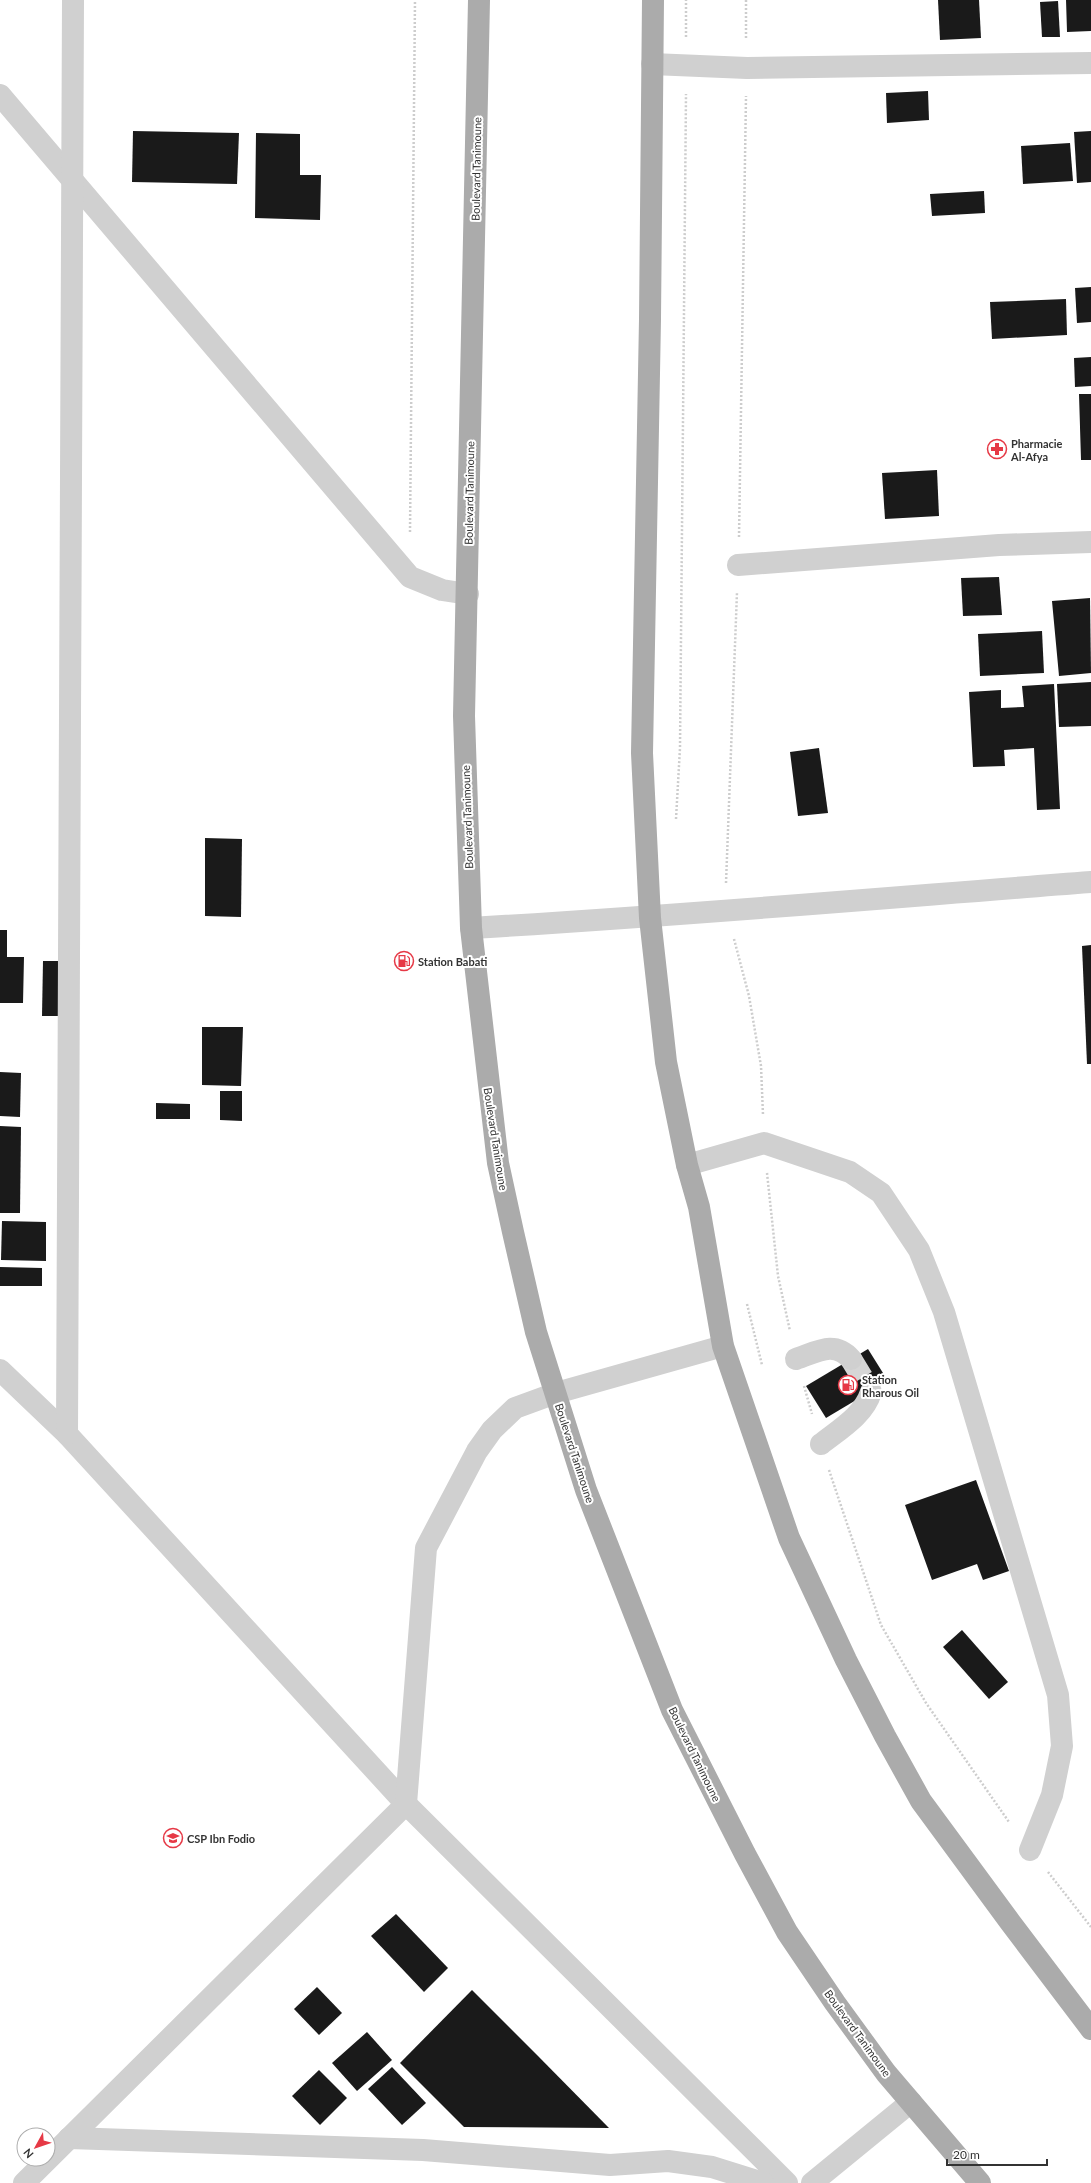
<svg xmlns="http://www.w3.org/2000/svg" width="1091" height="2183" viewBox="0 0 1091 2183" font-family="Lato,sans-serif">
<rect width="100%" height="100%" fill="#fff"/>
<g fill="#1a1a1a">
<path d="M938,0H979L981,38L940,40Z"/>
<path d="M1066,0H1091V31L1067,32Z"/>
<path d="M1058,1L1060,37H1042L1040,2Z"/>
<path d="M928,91L929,120L887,123L886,93Z"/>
<path d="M133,131L239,133L237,184L132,182Z"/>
<path d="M1091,131V182L1077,183L1074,132Z"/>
<path d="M256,133L300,134V175H321L320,220L255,218Z"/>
<path d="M1070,143L1073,181L1023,184L1021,146Z"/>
<path d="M984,191L985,213L932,216L930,194Z"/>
<path d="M1091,287V322L1077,323L1075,288Z"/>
<path d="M1066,299L1067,335L992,339L990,302Z"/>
<path d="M1091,357V386L1075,387L1074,358Z"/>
<path d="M1079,394H1091V460H1081Z"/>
<path d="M937,470L939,516L885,519L882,473Z"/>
<path d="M999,577L1002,615L963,616L961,578Z"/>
<path d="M1090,598L1091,673L1059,676L1052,601Z"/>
<path d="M1042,631L1044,673L980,676L978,634Z"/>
<path d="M1091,682V726L1059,727L1057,684Z"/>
<path d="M1054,684L1060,809L1037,810L1034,748L1004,750L1005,766L973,767L969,692L1001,690V708L1024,707L1022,686Z"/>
<path d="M819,748L828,813L798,816L790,752Z"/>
<path d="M205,838L242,839L241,917L205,916Z"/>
<path d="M0,930H7V957H24L23,1003H0Z"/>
<path d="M1091,945V1064H1087L1082,946Z"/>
<path d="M43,961H59L58,1016H42Z"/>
<path d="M202,1027H243L241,1086L202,1085Z"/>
<path d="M0,1072L21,1073L20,1117L0,1116Z"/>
<path d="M220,1091H242V1121L220,1120Z"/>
<path d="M156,1103L190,1104V1119H156Z"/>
<path d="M0,1126L21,1127L20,1213H0Z"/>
<path d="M2,1221L46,1222V1261L1,1260Z"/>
<path d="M0,1267L42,1268V1286H0Z"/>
<path d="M868,1349L888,1381L826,1418L806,1386Z"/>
<path d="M976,1480L1009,1571L983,1580L977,1564L932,1580L905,1505Z"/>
<path d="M962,1630L1008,1682L989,1699L943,1647Z"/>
<path d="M396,1914L448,1968L424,1992L371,1936Z"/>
<path d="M317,1987L342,2013L319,2035L294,2009Z"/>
<path d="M472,1990L537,2055L609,2128L464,2127L400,2063Z"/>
<path d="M367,2032L392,2060L357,2091L332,2063Z"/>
<path d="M392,2067L426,2103L402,2125L368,2089Z"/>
<path d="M319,2070L347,2098L320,2125L292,2096Z"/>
</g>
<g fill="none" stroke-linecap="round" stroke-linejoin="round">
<path stroke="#d6d6d6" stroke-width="22" stroke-dasharray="22 11" stroke-linecap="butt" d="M851,1359L871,1392"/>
<g stroke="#cdcdcd" stroke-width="2.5" stroke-dasharray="2 2" stroke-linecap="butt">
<path d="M746,0V39"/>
<path d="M686,37V0"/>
<path d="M410,532L415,0"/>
<path d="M739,537L746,96"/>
<path d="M676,819L680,748L686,94"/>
<path d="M726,883L737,592"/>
<path d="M734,939L749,996L761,1066L763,1115"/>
<path d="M767,1173L778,1276L790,1331"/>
<path d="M747,1304L762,1365"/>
<path d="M804,1386L812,1414"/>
<path d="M829,1470L881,1625L926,1703L1009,1822"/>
<path d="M1048,1872L1091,1927"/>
</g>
<g stroke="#d0d0d0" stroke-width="22">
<path d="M652,64L747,68L1091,63"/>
<path d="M0,95L410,577L442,590L468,594"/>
<path d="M738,565L999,545L1091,542"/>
<path d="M471,928C678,916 884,898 1091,882"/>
<path d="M687,1165L764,1143L850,1172L881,1193L919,1250L944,1312L1058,1695L1062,1746L1052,1795L1030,1850"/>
<path d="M796,1359C817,1352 834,1340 851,1359"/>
<path d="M0,1370L67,1434L406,1804L787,2183"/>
<path d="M67,1434L73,0"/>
<path d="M821,1444C840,1429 864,1415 871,1392"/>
<path d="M69,2138L423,2150L610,2165L668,2161L712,2167L763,2183"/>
<path d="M24,2183L406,1804L426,1548L477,1451L492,1430L515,1408L556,1393L723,1346"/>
<path d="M812,2183L911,2102"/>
</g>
<g stroke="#ababab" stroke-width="22">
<path d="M479,0L464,716L471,928L498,1163L513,1232L536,1332L586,1490L672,1710L745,1854L787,1932L835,2003L886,2073L980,2183"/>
<path d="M653,0L650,319L642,753L650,918L666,1062L687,1165L699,1207L723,1346L789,1538L846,1660L885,1736L921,1801L1010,1922L1091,2029"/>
</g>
</g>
<defs>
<symbol id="pharmacy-ring" viewBox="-11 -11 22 22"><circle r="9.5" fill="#fff" stroke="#e63946" stroke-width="1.5"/><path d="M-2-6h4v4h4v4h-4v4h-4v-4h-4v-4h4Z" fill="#e63946"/></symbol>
<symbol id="fuel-ring" viewBox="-11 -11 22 22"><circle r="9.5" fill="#fff" stroke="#e63946" stroke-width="1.5"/><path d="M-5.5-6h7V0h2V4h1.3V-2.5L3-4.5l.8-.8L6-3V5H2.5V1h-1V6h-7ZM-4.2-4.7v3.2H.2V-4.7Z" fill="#e63946"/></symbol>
<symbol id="school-ring" viewBox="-11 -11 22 22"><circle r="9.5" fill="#fff" stroke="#e63946" stroke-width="1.5"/><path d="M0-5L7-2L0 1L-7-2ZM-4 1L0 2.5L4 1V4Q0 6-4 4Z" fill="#e63946"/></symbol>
</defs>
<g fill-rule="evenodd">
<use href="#pharmacy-ring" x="986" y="438" width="22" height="22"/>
<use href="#fuel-ring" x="393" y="950" width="22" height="22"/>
<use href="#fuel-ring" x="837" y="1374" width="22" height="22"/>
<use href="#school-ring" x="162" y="1827" width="22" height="22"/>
</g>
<g text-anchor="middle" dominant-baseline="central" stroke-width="4" stroke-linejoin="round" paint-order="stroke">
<g font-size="11" fill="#333" stroke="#fff">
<text transform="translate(476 169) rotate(-89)">Boulevard Tanimoune</text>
<text transform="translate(469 493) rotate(-89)">Boulevard Tanimoune</text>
<text transform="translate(467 817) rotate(-92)">Boulevard Tanimoune</text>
<text transform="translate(496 1139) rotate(81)">Boulevard Tanimoune</text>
<text transform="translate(575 1453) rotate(72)">Boulevard Tanimoune</text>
<text transform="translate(695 1754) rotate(64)">Boulevard Tanimoune</text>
<text transform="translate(858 2033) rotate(54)">Boulevard Tanimoune</text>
</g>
<g font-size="11" font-weight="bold" fill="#333" stroke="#fff" text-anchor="start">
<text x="1011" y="443">Pharmacie<tspan x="1011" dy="13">Al-Afya</tspan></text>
<text x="418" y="961">Station Babati</text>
<text x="862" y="1379">Station<tspan x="862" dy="13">Rharous Oil</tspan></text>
<text x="187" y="1838">CSP Ibn Fodio</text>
</g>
</g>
<g transform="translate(36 2147) rotate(230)"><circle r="19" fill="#ffffff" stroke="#adadad"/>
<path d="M0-3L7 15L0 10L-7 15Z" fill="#e63946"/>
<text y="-6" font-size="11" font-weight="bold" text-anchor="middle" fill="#333333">N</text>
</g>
<path d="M947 2159v6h100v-6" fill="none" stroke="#333333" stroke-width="2"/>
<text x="953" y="2159" font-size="12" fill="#333333" stroke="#ffffff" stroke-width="3" paint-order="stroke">20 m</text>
</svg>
